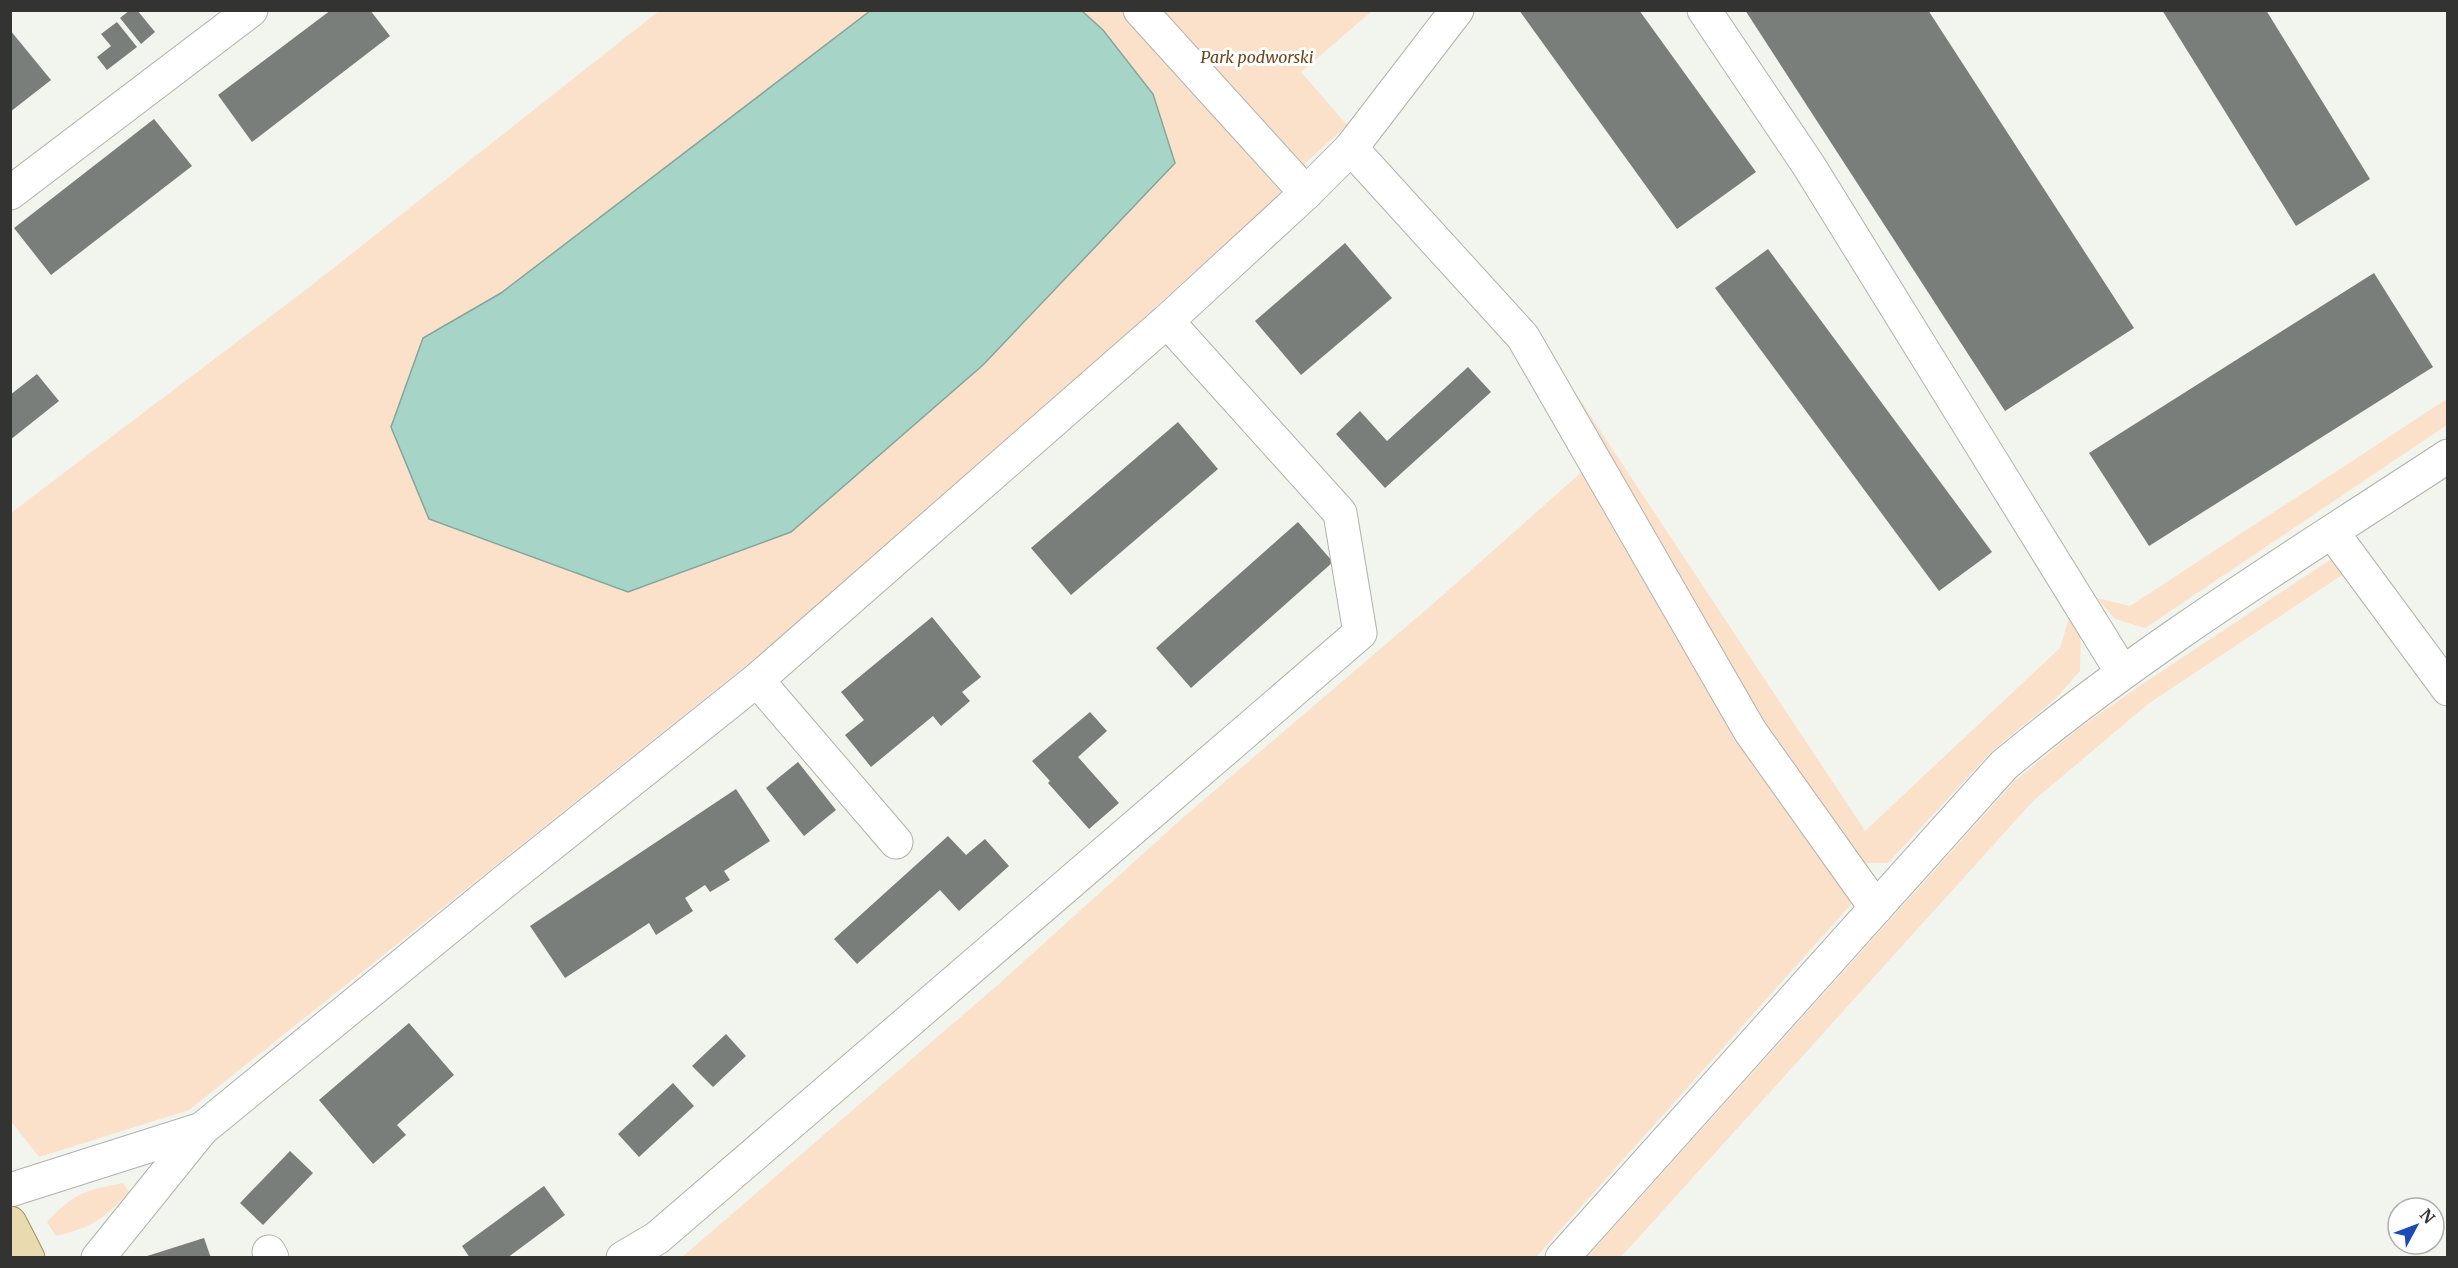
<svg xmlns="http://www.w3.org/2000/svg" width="2458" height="1268" viewBox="0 0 2458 1268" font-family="Merriweather,serif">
<rect width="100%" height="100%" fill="#f2f4ee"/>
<g fill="#fbe0ca">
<path d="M659,11H1128L1289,187L967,477L748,664L189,1110L39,1157L11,1121V513L312,285Z"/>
<path d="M1155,11H1372L1301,72L1347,125L1298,170Z"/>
<path d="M1531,326L1865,831L2060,648L2070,615L2081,628L2080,671L2055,699L1992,751L1888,863H1861L1762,721Z"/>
<path d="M2447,399V425L2145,628L2115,619L2097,598L2130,606Z"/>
<path d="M1584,470L1854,901L1536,1257L681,1258L1000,983L1186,815L1434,603Z"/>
<path d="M2333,558L2345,573L2148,704L2033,801L1621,1257L1586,1258L2014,782L2078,729L2138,687Z"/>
<path d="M123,1183L129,1192C102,1220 95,1226 56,1236L47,1222C75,1192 84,1191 123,1183Z"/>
</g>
<path fill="#a6d5c8" stroke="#84a59b" stroke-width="1.5" d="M870,11H1082L1103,30L1153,94L1175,163L983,365L791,532L628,592L429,519L391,427L423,338L501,293Z"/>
<g fill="#797e7a">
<path d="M130,10H137L155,32L141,44L120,18Z"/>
<path d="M331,10H370L390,36L252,142L218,95Z"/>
<path d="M1519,10H1639L1756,172L1677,229Z"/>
<path d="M1745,10H1928L2134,328L2005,411Z"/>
<path d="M2162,10H2266L2370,179L2296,226Z"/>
<path d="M117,22L137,47L107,70L97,57L111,46L101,34Z"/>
<path d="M10,30L51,80L10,112Z"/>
<path d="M154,119L192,166L51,275L14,228Z"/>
<path d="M1345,243L1392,298L1301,375L1255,321Z"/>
<path d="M1768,249L1992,552L1939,591L1715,288Z"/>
<path d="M2374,273L2433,367L2149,546L2089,453Z"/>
<path d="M1468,367L1491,392L1385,488L1336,434L1360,411L1387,441Z"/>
<path d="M37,374L59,401L10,440V395Z"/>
<path d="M1178,422L1218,469L1071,595L1031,548Z"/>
<path d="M1298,522L1333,562L1191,688L1156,648Z"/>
<path d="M932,617L981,677L962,692L970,701L941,726L933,716L871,767L845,735L864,720L841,692Z"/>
<path d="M1090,712L1107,731L1078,757L1119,803L1089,829L1048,783L1050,781L1032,761Z"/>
<path d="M798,762L836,810L804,836L766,788Z"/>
<path d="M736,789L770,841L724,871L730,880L710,892L705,885L685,898L693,911L656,935L649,923L565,978L530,926Z"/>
<path d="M948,836L966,855L985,839L1009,866L959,911L940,890L857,964L834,939Z"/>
<path d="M409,1023L454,1075L397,1125L406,1135L373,1164L319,1100Z"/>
<path d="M726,1034L746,1056L713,1087L692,1066Z"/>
<path d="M673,1083L694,1106L639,1157L618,1134Z"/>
<path d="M290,1151L313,1173L263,1225L240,1203Z"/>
<path d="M544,1186L565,1215L507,1258H470L462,1246Z"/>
<path d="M204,1238L211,1258H144V1257Z"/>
</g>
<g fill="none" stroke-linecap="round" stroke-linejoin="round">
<defs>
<g id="minor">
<path d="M1140,10L1306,193"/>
<path d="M1704,10L1809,166L2122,672"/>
<path d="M1351,148L1523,337L1750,731L1876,908"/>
<path d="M10,193L251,10"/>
<path d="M2332,532L2448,689"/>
<path d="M757,680L896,842"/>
<path d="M10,1190L202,1129L504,882L757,680L1167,321L1306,193L1351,148L1457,10"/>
<path d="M269,1252L272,1258"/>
<path d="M98,1258L202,1129"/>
<path d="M623,1258L657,1238L1360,633L1340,513L1167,321"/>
<path d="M1562,1258L2004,765C2143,649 2297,555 2448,456"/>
</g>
<path id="major" d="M10,1223L28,1258"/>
</defs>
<use href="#minor" stroke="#b1b2ad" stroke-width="35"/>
<use href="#major" stroke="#a19061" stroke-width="35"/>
<use href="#minor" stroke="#fff" stroke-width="33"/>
<use href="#major" stroke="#eadaaf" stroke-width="33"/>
</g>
<g text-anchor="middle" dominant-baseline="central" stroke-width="6" stroke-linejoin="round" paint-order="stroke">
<g font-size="16" font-style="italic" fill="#70441a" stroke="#fff">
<text x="1257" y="57">Park podworski</text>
</g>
</g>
<rect width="2458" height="1268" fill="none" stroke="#333432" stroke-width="24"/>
<g transform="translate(2416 1226) rotate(49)"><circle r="28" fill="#ffffff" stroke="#adaead" stroke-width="1.5"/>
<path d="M0-4.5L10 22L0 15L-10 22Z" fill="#1a4bb7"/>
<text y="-9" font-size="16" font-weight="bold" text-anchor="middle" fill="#333432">N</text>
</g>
</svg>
